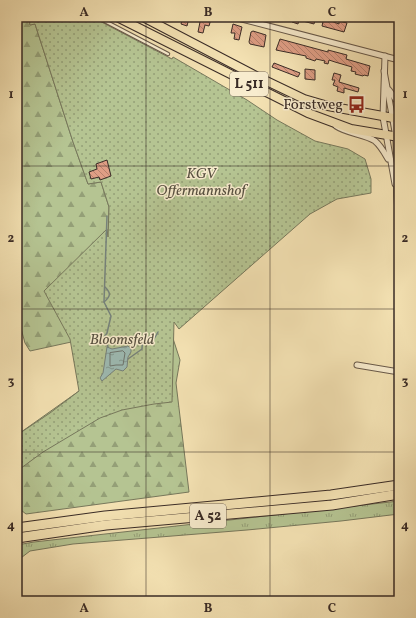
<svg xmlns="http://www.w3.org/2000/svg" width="416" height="618" viewBox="0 0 416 618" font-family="Vollkorn,serif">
<defs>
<pattern id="grass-tufts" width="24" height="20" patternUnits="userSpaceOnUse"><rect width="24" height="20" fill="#b5c492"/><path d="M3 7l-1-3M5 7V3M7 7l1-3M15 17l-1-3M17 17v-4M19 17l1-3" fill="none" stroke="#949f77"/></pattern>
<pattern id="forest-firs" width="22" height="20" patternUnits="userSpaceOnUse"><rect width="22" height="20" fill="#b5c492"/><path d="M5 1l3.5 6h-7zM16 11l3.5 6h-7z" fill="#949f77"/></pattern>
<pattern id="park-dots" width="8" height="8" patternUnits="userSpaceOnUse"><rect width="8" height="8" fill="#b5c492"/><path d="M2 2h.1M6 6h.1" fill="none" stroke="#949f77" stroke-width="1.8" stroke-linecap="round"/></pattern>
<pattern id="water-ripples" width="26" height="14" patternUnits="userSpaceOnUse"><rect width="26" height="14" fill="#9ebcb5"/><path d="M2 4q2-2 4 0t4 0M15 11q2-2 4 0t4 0" fill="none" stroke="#829993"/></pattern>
<pattern id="building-back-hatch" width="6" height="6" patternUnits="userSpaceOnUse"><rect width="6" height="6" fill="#df9e85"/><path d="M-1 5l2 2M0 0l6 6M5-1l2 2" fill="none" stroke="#b6816d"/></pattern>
</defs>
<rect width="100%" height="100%" fill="#f4e2b3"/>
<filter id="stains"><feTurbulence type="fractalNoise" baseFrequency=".005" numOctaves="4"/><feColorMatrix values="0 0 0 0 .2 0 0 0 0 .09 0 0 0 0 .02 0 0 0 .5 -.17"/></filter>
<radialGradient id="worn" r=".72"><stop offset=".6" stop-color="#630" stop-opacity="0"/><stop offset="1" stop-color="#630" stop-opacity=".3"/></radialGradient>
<path fill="url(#grass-tufts)" stroke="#77785c" d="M399,501V514L341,521L247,530L73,544L30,551L17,561V545L34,542Z"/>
<g fill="url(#forest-firs)" stroke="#77785c">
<path d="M29,20L30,25L35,24L73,142L88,184L101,182L109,207L107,284L85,339L30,351L25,343L17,314V160L20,159L17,151V23Z"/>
<path d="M167,320L180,360L176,383L189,492L26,514L17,507V435L103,374Z"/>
</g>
<path fill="url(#park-dots)" stroke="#77785c" d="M41,17H92L172,59L173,57L247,100L277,120L315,141L348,149L365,159L371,179V193L337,199L310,214L179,329L174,322L172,402L154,404L122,410L100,418L43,452L17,471V435L50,413L79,391L70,339L44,291L107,229L108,237L109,207L101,182L88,184L73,142L35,24L30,25L29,20Z"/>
<path fill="url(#water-ripples)" stroke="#76827c" d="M128,346L131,349V352L128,357L127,367L123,371L116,369L102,381L100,378L103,373L107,347L112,349Z"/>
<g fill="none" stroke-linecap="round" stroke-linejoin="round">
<path stroke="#6c746e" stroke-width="1" d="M123,351L125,353L123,365H116L110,366V353Z"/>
<g stroke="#76827c" stroke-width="1.5">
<path d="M107,216L104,302L111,316L107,333L105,336L108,347"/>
<path d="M104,302C111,296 111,293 105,287"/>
<path d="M128,359L142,349C142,341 144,339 151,336L154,339L158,332"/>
</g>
</g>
<g fill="url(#building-back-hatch)" stroke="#392b26">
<path d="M183,17H204L211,19L209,26L205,25L203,33L198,32L200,22L189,18L187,26L181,24Z"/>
<path d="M293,17H316L314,24L299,20L298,24L292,22Z"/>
<path d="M324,17L331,19V21L339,24V21L347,23L344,32L322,26Z"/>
<path d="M233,24L242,27L239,40L234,39L235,33H231Z"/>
<path d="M253,31L266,35L264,47L250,44L249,42L251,32Z"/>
<path d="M280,39L328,52V50L347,55L346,59L370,66L368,76L364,75L363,76L355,74L356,72L351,71L352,67L335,62L329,60L328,64L324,63L325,61L316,59L315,61L306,58V56L276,50Z"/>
<path d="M274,63L300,73L298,77L272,67Z"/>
<path d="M305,69L315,70V80L305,79Z"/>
<path d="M334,73L341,75L339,82L359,88L358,92L344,88V93L337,91L338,87L333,85L335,80H332Z"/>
<path d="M107,160L111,176L100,180L99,177L91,179L89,172L97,169L96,164Z"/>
</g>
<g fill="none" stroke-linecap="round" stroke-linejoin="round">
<defs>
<g id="lane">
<path d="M97,17L168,54"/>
<path d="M17,20L30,17"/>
</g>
<g id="street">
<path d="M234,17L399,60"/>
<path d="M385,56L383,117L395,184"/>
<path d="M384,71L396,137L397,196L399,233"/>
<path d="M389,90L399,104"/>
<path d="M336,126C348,134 365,134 375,141C381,146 384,152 388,159"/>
<path d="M357,365L399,372"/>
</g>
<g id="primary">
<path d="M117,17L308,113L351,129L399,137"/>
<path d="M143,17L256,76L304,99L328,106L399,119"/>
</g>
<g id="highway">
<path d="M17,528L105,516L331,495L399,485"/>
<path d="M17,538L106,525L332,505L399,494"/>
</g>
</defs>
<use href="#lane" stroke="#685949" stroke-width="4.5"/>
<use href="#street" stroke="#685949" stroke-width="7"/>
<use href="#primary" stroke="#392b26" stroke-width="10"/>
<use href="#highway" stroke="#392b26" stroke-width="11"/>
<use href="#lane" stroke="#f8ecce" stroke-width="2.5"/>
<use href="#street" stroke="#f8ecce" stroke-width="5"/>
<use href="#primary" stroke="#f4e2b3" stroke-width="8"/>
<use href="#highway" stroke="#f4e2b3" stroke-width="9"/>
</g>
<path fill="none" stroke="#392b26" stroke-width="1" stroke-opacity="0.55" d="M146,17V601M270,17V601M17,166H399M17,309H399M17,452H399"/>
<defs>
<symbol id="bus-bare" viewBox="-9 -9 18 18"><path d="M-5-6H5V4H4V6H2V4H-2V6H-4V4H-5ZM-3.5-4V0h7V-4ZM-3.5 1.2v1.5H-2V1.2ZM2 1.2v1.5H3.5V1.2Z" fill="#8f2418" stroke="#f8ecce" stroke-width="2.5" paint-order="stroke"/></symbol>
</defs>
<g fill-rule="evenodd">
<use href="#bus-bare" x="344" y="92" width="25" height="25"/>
</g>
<g text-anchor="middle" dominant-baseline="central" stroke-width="3" stroke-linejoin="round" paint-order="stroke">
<g fill="#f8ecce" stroke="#726558" stroke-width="1">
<rect x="230" y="72" width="38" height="24" rx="3"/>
<rect x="190" y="504" width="36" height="24" rx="3"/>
</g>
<g font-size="14" font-weight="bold" fill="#392b26">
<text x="249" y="84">L 511</text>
<text x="208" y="516">A 52</text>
</g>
<g font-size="15" fill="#392b26" stroke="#f8ecce" text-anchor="end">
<text x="343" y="105">Forstweg</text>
</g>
<g font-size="15" font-style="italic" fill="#585141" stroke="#f8ecce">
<text x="201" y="174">KGV<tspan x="201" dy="17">Offermannshof</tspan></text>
<text x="122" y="340">Bloomsfeld</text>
</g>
</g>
<rect width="416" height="618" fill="none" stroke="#f4e2b3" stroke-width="44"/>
<rect x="22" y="22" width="372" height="574" fill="none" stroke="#392b26" stroke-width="1.5"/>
<g font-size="13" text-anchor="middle" font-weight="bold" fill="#392b26">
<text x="84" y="16">A</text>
<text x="208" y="16">B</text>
<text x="332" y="16">C</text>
<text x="11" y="98">1</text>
<text x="405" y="98">1</text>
<text x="11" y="242">2</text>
<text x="405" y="242">2</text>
<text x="11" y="385">3</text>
<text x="405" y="385">3</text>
<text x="11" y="529">4</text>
<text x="405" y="529">4</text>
<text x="84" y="612">A</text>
<text x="208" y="612">B</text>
<text x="332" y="612">C</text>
</g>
<rect width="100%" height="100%" filter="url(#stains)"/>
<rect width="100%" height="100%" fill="url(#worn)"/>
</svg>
